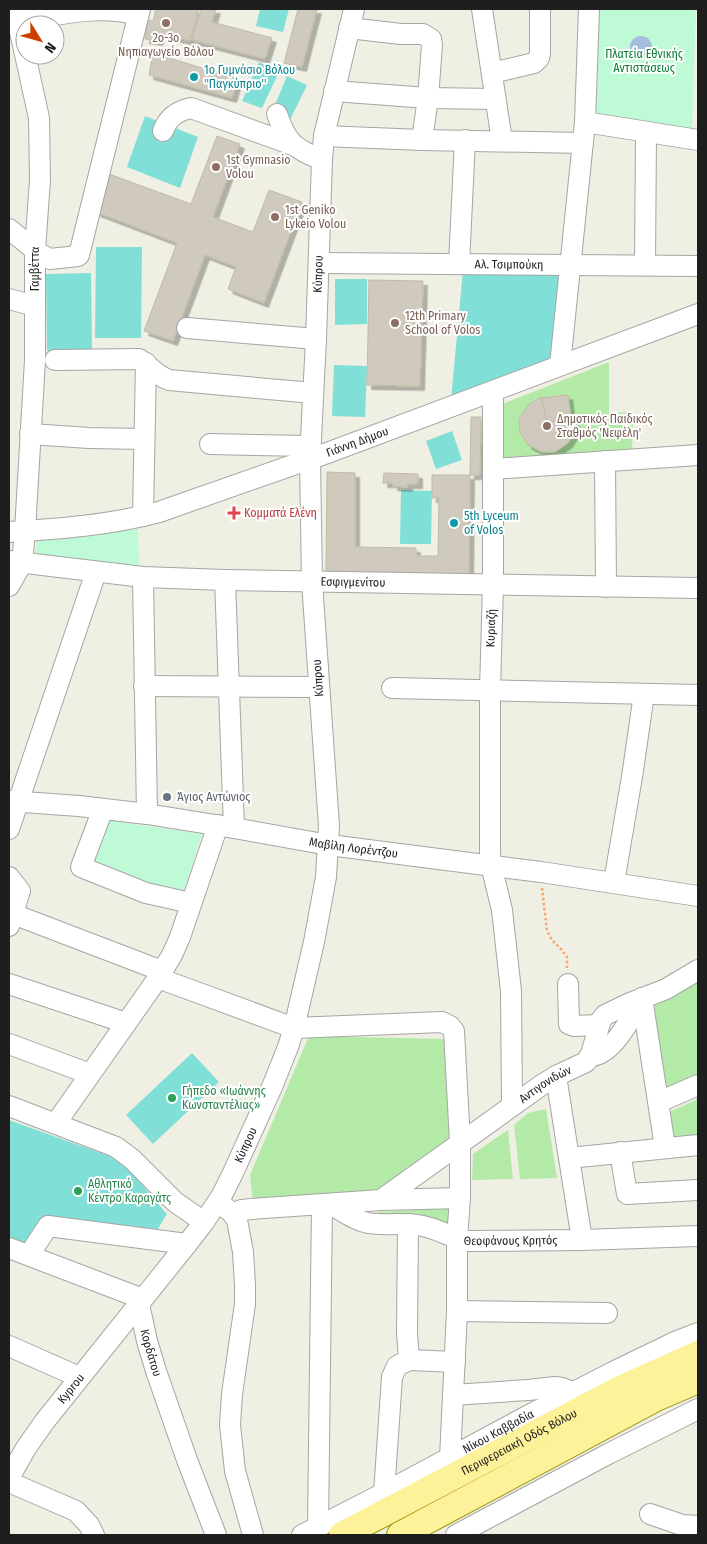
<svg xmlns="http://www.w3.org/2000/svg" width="707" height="1544" viewBox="0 0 707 1544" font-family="'Fira Sans Condensed',sans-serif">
<defs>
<filter id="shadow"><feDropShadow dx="4.5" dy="4.5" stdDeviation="0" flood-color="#0004"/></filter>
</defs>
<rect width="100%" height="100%" fill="#efefe3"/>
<g fill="#b4eaa8">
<path d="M609,362V413L633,412L632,453L500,462V405Z"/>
<path d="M698,979V1078L665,1092L652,1007Z"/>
<path d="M309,1036L446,1039L452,1143L379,1196L253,1202L250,1175Z"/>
<path d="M698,1099V1137L671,1139L669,1112Z"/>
<path d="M546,1109L557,1178L520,1179L514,1125L528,1113Z"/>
<path d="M508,1130L513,1179L472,1180L473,1154Z"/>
<path d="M449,1208V1229L379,1215L378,1213L379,1212Z"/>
</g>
<g fill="#bffad6">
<path d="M595,9H696L692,129L591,113Z"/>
<path d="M138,529L139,567L35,555L37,541Z"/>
<path d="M107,820L202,834L184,891L145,885L97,866L93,857Z"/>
</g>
<g fill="#80e0d8">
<path d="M260,9H289L283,32L256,26Z"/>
<path d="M259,62L279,72L262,108L242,101Z"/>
<path d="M287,76L307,85L290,120L272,112Z"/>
<path d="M145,116L198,137L180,188L127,167Z"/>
<path d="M96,247H142L141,338H95Z"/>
<path d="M463,270H565L556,360L451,400Z"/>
<path d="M91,273L92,351H47L46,274Z"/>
<path d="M335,279H367V324L335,325Z"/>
<path d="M334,365L367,366L365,417L332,416Z"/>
<path d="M452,431L462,460L436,469L426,441Z"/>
<path d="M401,490L432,491L431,544H400Z"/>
<path d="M192,1053L219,1082L153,1144L126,1115Z"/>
<path d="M9,1120L109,1156C132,1168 149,1194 167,1214L154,1235L48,1220L30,1245L9,1237Z"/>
</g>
<circle fill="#a3bede" cx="641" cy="47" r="11"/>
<g fill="#cfcabd" stroke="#c1baa5" filter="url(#shadow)">
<path d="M156,9H199L190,41L161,34L158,41L145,39L148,20L153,21Z"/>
<path d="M201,9H216L212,22L272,38L265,59L192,40Z"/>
<path d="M298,9H317L302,67L284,63Z"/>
<path d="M153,53L238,79L232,98L149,75Z"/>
<path d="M217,136L240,144L213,217L253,232L269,190L302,202L264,303L228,289L236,267L205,255L173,341L144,331L177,243L96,212L109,174L191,204Z"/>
<path d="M369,280L423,281L420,386L367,385Z"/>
<path d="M568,395L571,418L547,422L541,398Z"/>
<path d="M541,397L547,422L574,417L576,430L568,443L555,452H542L528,445L520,432L519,419L528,405Z"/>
<path d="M471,417H481L480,475H470Z"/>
<path d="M327,472L355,473V547L416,548V556H438L439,498H432V475H470L469,574L326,572Z"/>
<path d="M384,473L418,474V484H408V487L393,486V483H383Z"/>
</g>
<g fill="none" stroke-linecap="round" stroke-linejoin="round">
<defs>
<g id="minor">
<path d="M482,9L502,141"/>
<path d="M18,21C59,15 97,4 138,15"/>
<path d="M349,28L401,34H423L431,39L432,45L428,98L422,140"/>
<path d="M492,73L534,63L539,58L540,53V9"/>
<path d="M334,91L428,98L495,99"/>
<path d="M277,114C287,143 293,148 322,160"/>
<path d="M585,122L698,140"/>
<path d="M163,131C168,117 177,111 191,108L293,145"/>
<path d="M324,136L422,140L583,143"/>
<path d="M9,229L40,254L50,259L78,256L79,255L140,9"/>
<path id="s1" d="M319,263L698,266"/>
<path d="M459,264L465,140"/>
<path d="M645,265L646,133"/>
<path d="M9,299L35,306"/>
<path d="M187,328L316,339"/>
<path d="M55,360L139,359C151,367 155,375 169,380L313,393"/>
<path d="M560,365L585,122L589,9"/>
<path d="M493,391V585L490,690V853L491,865L502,910L511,991L512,1106"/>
<path d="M30,434L89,438L144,439"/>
<path d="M210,444L310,446"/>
<path d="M605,461L606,587"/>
<path d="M493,469L698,455"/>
<path d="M143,516L146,363"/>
<path id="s2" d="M9,532C59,529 110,525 159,512L330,452L698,314"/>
<path id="s3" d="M9,561L143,577L225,580L698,588"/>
<path d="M143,577L147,814"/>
<path d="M225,580L234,828"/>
<path id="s4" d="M9,586L22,563L25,531L35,360V250L40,180L39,118L15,9"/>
<path d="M144,686L318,687"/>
<path d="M392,688L698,695"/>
<path id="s5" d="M9,801L79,806L147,814L234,828L329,845L541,872L698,896"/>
<path d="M103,809L81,867L146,893L191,903"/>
<path d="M9,829L96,572"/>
<path d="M9,877L20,891L9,926"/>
<path d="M614,882L632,777L644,694"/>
<path d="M13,914L162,971"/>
<path d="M158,978L294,1028L442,1022L450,1026L454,1031L460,1142V1198L457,1239V1311L450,1458"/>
<path d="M9,984L126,1023"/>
<path d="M568,984L569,1024L574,1026L599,1025"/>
<path d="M642,998L665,1147"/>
<path d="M9,1044L90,1074"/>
<path d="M590,1056C613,1056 632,1016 642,998"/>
<path d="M556,1076L582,1240"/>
<path d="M659,1102L698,1085"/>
<path d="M9,1106L116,1147L132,1159L175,1202L204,1222"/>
<path d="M56,1123L158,978L172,955L180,937L218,825"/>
<path d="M620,1152L627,1194L698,1190"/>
<path d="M569,1158L698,1145"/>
<path id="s6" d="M381,1200L543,1084L556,1076L586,1062L591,1054L601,1020L605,1015L630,1003L666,989L698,970"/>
<path d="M218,1202L231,1212L237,1220L243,1252L245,1285V1304L232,1394L230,1425L235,1471L253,1535"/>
<path id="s7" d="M330,1204C342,1211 354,1220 368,1223C386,1226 404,1222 423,1226C438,1229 452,1238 467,1241L582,1240L698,1236"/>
<path d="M233,1214L242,1210L251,1209L381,1200L460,1198"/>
<path id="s8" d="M9,1248L135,1296L139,1304L147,1341L156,1371L187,1460L216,1535"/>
<path d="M29,1255L48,1226L187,1244"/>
<path d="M457,1311L607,1313"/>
<path d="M9,1346L79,1377"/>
<path d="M409,1360L455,1362"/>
<path d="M453,1395L528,1390L555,1387L562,1388L574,1393"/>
<path id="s9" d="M9,1478L26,1448L45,1421L187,1244L204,1222L222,1195L232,1175L272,1087L288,1047L294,1028L314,942L326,877L329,826L312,582L310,459L316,339L322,160L324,136L354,9"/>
<path d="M9,1482L76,1511L89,1525L94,1535"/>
<path d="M384,1493L392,1377L397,1366L409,1360L407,1333L408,1224"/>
<path d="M650,1514L682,1525L698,1526"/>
<path d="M318,1527L322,1204"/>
<path id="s10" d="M302,1535L384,1493L531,1414L613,1372L677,1341L698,1333"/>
<path d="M456,1535L608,1454L698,1409"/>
</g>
<g id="major">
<path id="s11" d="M342,1535L620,1389L698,1354"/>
<path d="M400,1535L656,1398L698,1380"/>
</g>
</defs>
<use href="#minor" stroke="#a5a5a5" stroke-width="22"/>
<use href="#major" stroke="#979300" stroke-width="28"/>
<path stroke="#fca467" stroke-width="2.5" stroke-dasharray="2.5 2.5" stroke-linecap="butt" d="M542,888L547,931L552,940L561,949L567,957V968"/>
<use href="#minor" stroke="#fff" stroke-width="20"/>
<use href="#major" stroke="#fdf19a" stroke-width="26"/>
</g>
<g fill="#8d6e63" stroke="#fff" stroke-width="2">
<circle cx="166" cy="23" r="5"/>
<circle cx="216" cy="167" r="5"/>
<circle cx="275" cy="217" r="5"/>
<circle cx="395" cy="323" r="5"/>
<circle cx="547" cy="426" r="5"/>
</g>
<g fill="#0f9aa8" stroke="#fff" stroke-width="2">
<circle cx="194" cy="77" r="5"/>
<circle cx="454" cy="523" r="5"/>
</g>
<path fill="#e0444e" stroke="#fff" stroke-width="2" d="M231.5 505.5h5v5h5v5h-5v5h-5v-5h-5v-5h5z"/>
<circle fill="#6b7280" stroke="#fff" stroke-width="2" cx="167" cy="797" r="5"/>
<g fill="#2e9e5b" stroke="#fff" stroke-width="2">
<circle cx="172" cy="1098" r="5"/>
<circle cx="78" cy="1191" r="5"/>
</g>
<g text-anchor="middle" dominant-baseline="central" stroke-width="4" stroke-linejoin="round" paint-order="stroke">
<g font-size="12" fill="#785e54" stroke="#fff" text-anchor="start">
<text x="166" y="38" text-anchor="middle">2ο-3ο<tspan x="166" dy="14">Νηπιαγωγείο Βόλου</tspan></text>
<text x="226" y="160">1st Gymnasio<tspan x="226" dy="14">Volou</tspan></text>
<text x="285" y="210">1st Geniko<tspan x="285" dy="14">Lykeio Volou</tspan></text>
<text x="405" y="316">12th Primary<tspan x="405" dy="14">School of Volos</tspan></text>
<text x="557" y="419">Δημοτικός Παιδικός<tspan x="557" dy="14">Σταθμός 'Νεφέλη'</tspan></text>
</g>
<g font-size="12" fill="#097e37" stroke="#fff">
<text x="644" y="54">Πλατεία Εθνικής<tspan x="644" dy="14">Αντιστάσεως</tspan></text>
</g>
<g font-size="12" fill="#0d838f" stroke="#fff" text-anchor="start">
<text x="204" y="70">1ο Γυμνάσιο Βόλου<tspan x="204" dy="14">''Παγκύπριο''</tspan></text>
<text x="464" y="516">5th Lyceum<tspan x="464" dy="14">of Volos</tspan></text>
</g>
<g font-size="12" fill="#1e1e1e" stroke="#fff">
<text stroke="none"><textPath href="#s1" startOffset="190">Αλ. Τσιμπούκη</textPath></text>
<text stroke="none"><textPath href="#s4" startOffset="321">Γαμβέττα</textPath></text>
<text stroke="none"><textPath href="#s9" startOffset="1295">Κύπρου</textPath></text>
<text stroke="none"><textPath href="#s2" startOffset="362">Γιάννη Δήμου</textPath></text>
<text stroke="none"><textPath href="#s3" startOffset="345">Εσφιγμενίτου</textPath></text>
<text transform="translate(491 628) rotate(-88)">Κυριαζή</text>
<text transform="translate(318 678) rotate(-94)">Κύπρου</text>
<text stroke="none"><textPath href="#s5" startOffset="348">Μαβίλη Λορέντζου</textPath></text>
<text stroke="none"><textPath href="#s6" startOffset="201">Αντιγονιδών</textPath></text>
<text stroke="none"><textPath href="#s9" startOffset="410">Κύπρου</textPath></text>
<text stroke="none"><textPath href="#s7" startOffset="188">Θεοφάνους Κρητός</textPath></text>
<text stroke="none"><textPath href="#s8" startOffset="194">Κορδάτου</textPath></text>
<text stroke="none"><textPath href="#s9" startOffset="109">Kyprou</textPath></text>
<text stroke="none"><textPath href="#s10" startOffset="222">Νίκου Καββαδία</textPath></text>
<text stroke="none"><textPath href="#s11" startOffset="200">Περιφερειακή Οδός Βόλου</textPath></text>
</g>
<g font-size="12" fill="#be3a42" stroke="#fff" text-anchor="start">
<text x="244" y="513">Κομματά Ελένη</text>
</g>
<g font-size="12" fill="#5b616d" stroke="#fff" text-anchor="start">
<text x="177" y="797">Άγιος Αντώνιος</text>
</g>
<g font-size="12" fill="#27864d" stroke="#fff" text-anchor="start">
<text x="182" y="1091">Γήπεδο «Ιωάννης<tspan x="182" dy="14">Κωνσταντέλιας»</tspan></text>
<text x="88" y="1184">Αθλητικό<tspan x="88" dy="14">Κέντρο Καραγάτς</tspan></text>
</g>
</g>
<rect width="707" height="1544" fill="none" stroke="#1e1e1e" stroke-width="20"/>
<g transform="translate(40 40) rotate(127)"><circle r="24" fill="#ffffff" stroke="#a5a5a5"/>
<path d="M0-4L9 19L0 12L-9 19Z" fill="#cb3e00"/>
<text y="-8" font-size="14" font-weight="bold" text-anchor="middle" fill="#1e1e1e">N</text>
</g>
</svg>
